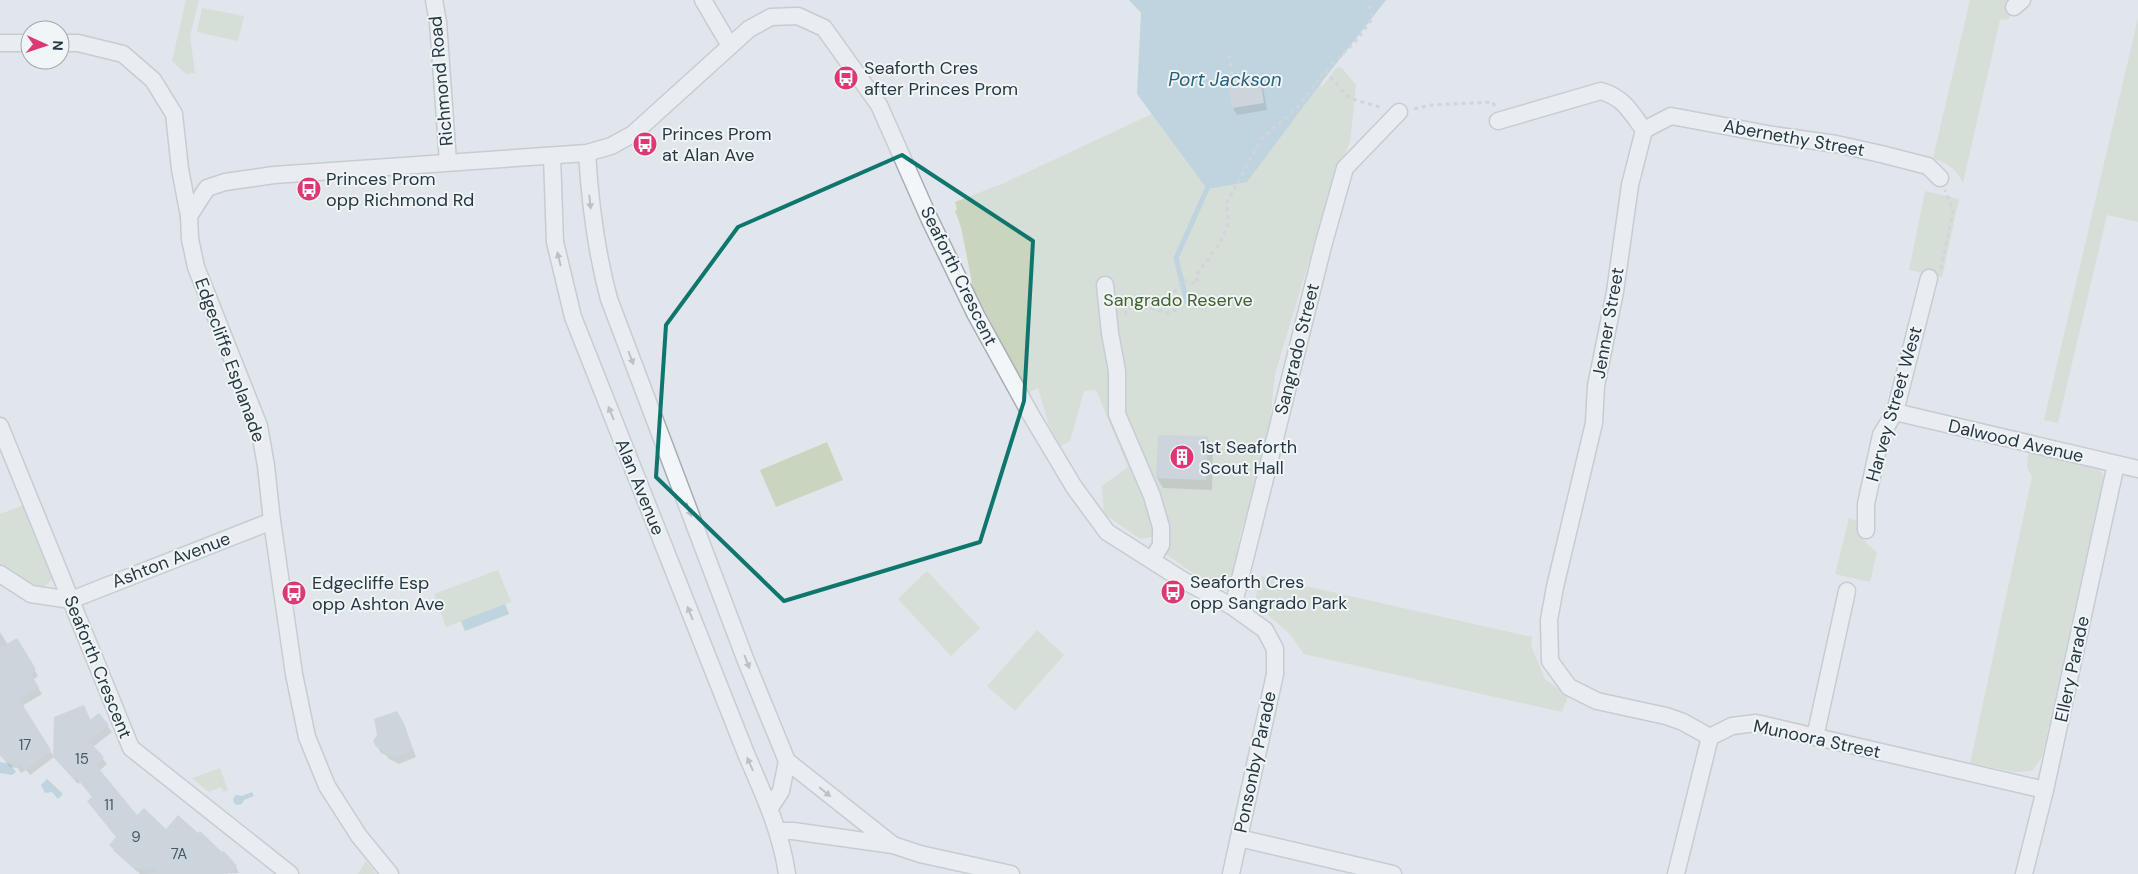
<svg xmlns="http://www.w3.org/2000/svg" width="2138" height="874" viewBox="0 0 2138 874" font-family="'DM Sans',sans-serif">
<rect width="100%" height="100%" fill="#e0e6eb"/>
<g fill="#cad5c0">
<path d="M186,0H199L190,36L195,73L186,74L172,61Z"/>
<path d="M1970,0H2014L2009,19L2000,20L1963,183C1956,169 1948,163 1933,158Z"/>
<path d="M202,8L244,16L238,41L197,32Z"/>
<path d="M2138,18V222L2107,215L2058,423L2044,420Z"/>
<path d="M1341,67L1356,85L1350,142L1327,196V201L1275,374L1270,422L1260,472L1241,532L1231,582L1224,587L1218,588L1210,585L1164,553L1157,536L1140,539L1104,514L1102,486L1128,467L1096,390L1084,391L1070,441L1060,446L1049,425L1038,388L1028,393L973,288L961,227L955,211L957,210L955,202L1004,183L1152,114L1193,170L1210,189L1321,83V88L1336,68Z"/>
<path d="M1925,191L1959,199L1942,277L1909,270Z"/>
<path d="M827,442L843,480L776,507L760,470Z"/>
<path d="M2028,452L2097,467L2104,476L2042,757L2032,771L2015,772L1970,763L2032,477L2027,467Z"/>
<path d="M24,505L54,574C44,602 16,576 0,567V514Z"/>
<path d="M1849,518L1857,521C1860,535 1864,544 1877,552L1870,582L1835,574Z"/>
<path d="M498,570L511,602L446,627L434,594Z"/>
<path d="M927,571L980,628L951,656L898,599Z"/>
<path d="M1261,576L1532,637L1531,645L1545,679L1568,696L1562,712L1304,654L1290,634L1254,603Z"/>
<path d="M1037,630L1064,655L1015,711L987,686Z"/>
<path d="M220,768L228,790L223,792L221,787L209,792L192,778Z"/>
<path d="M366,861L376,874H358Z"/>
</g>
<g fill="#97bece">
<path d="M1129,0H1386L1321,83L1247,182L1207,189L1137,94L1141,13Z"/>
<path d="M505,604L509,614L465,631L461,621Z"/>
<path d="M0,762L10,764L16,772L12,775L0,773Z"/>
<path d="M47,779L63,794L58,799L52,792L45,793L41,785Z"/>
<path d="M252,792L254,796L244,800L242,804L237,805L234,803L233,799L236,795L242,796Z"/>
</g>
<g fill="#0003">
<path d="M1259,81L1263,87L1267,110L1237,115L1233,108L1230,85Z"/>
<path d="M1207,438L1213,448L1212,490L1163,488L1157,478Z"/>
<path d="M0,632L8,645L17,640L38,676L33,680L42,694L22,706L54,757L30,775L26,770L21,773L18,768L10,767L0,755Z"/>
<path d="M84,706L91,721L99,715L112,732L93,747L107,764L99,771L137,817L236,867L239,873L140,874L114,851L111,845L117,838L92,807L88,801L93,798L80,782L78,784L54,757Z"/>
<path d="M403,723L416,757L399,764L389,759L386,755L381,753L377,746Z"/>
</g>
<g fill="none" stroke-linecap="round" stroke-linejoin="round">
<path stroke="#97bece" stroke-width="5" d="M1187,302L1176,258L1207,189"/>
</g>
<g fill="#b7c1c9">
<path d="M1260,79L1264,103L1232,108L1229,84Z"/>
<path d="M1158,435L1208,436L1206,480L1156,478Z"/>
<path d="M17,638L36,669L30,673L39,687L19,699L51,750L25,770L21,764L16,767L13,762L5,761L0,754V648Z"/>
<path d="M84,705L90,720L99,713L109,725L89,741L104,757L96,765L137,815L144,808L166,829L178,815L198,833L200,831L222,852L224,851L237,866L227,874H153L159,869L134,868L109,845L116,837L87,801L92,797L76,777L74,779L53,757L54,717Z"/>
<path d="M397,711L404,723L413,750L395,757L384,753L381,748L376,747L373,741L377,735L374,719Z"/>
</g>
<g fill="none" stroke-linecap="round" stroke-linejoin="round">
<defs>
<g id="minor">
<path d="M434,0L438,22L448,162"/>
<path d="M703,0L730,46"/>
<path d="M2014,7L2022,0"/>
<path d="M1,43H30"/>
<path d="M60,43H78L123,54L153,80L174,114L180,169L189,216L190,239L196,267L259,426L266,466L272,521L294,674L307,737L327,786L359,836L390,874"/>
<path d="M1498,121L1601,91C1624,98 1630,111 1644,130"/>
<path d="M1644,130L1630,185L1615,292L1596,386L1594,423L1555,587L1549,620L1550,661L1569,687L1597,701L1666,716L1683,722L1710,737L1732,726L1756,723L2045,790"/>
<path d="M1644,130L1671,116L1773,135L1836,144L1881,154L1928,166L1940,178"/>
<path d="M587,153C590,203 596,251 609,299L746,661L787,761L893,845"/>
<path d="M552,156L555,242L573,317L747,756C764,795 781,832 787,874"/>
<path d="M189,216L207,188L225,182L274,175L587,153L611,146L633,134L749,29L771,17L798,16L824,28L879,105L929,218L976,315L1031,415L1074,487L1107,532L1181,579L1233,607L1265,630L1275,649V674L1231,874"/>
<path d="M1105,285L1110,333L1117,371V414L1152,496L1161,527V545L1152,560"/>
<path d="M1895,412L2138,469"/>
<path d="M0,426L131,748L290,874"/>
<path d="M1866,530V504L1881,435L1895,412L1929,278"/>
<path d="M0,574L31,594L71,600L272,521"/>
<path d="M1233,607L1323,246L1345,168L1399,112"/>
<path d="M1815,737L1847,591"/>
<path d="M770,808L781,791L787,761"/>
<path d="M778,831H793L893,845L920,854L1011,874"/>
<path d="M1239,838L1393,874"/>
<path d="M1676,874L1710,737"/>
<path d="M2024,874L2045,790L2116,464"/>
</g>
</defs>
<use href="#minor" stroke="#a5aeb6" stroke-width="19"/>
<g stroke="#bac1c6" stroke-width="3" stroke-dasharray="4 4" stroke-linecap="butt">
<path d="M1229,55L1233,80"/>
<path d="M1325,71L1349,98L1383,108"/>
<path d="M1414,109L1431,105L1493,102L1495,108"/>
<path d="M1941,269L1953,211L1945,190"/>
<path d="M1125,315L1128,308L1137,303L1166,313L1179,309L1173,294L1183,280L1197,284V274L1220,243L1228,224L1227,202L1262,138L1297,108L1325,71L1355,42L1373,18L1368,0"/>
<path d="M76,729L77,724"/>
<path d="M126,824L127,826"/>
</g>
<use href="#minor" stroke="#f3f6f8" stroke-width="16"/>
</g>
<defs><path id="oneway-solid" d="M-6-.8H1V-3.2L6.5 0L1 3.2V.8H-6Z" transform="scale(1.25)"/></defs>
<g fill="#8d979e">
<use href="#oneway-solid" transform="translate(590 202) rotate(84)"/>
<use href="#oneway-solid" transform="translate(559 259) rotate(-104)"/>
<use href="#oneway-solid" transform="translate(631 358) rotate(69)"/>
<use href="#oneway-solid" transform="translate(611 413) rotate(-112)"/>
<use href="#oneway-solid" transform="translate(689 510) rotate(69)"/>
<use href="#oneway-solid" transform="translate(690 613) rotate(-112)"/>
<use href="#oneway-solid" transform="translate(747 662) rotate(69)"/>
<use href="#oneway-solid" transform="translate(750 764) rotate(-114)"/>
<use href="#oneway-solid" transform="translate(825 792) rotate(39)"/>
</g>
<path d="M0 0H2138V874H0ZM902,155L1033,241L1024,401L980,542L784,601L656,477L666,325L738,227Z" fill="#e0e6eb" fill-opacity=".55" fill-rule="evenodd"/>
<path fill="none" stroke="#0f766e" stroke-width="4" stroke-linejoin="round" d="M902,155L1033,241L1024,401L980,542L784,601L656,477L666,325L738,227Z"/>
<defs>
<symbol id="bus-disc" viewBox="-11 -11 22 22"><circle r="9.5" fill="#dd3874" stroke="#f0f5f8"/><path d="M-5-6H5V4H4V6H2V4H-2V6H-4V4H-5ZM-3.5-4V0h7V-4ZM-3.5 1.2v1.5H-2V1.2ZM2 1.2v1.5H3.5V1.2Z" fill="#fff"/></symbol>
<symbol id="building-disc" viewBox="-11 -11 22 22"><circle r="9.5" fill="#dd3874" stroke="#f0f5f8"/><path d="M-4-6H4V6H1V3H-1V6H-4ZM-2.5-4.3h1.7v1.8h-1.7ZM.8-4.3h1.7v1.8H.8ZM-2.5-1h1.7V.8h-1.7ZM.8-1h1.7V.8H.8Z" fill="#fff"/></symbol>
</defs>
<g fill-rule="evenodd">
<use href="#bus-disc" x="832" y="64" width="28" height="28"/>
<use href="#bus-disc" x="631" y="130" width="28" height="28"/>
<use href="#bus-disc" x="295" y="175" width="28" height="28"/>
<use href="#building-disc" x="1168" y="443" width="28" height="28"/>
<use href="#bus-disc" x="1159" y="578" width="28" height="28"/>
<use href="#bus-disc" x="280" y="579" width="28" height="28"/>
</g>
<g text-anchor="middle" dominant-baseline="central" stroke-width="4" stroke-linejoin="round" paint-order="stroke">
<g font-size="15" fill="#4b5a65">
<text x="25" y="745">17</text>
<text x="82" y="759">15</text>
<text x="109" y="805">11</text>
<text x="136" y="837">9</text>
<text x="179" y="854">7A</text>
</g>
<g font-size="18" fill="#273844" stroke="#f0f5f8" text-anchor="start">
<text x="864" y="68">Seaforth Cres<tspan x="864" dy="21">after Princes Prom</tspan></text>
<text x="662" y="134">Princes Prom<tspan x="662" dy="21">at Alan Ave</tspan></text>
<text x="326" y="179">Princes Prom<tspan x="326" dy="21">opp Richmond Rd</tspan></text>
<text x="1200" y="447">1st Seaforth<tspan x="1200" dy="21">Scout Hall</tspan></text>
<text x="1190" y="582">Seaforth Cres<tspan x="1190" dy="21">opp Sangrado Park</tspan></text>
<text x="312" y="583">Edgecliffe Esp<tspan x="312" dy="21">opp Ashton Ave</tspan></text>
</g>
<g font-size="18" fill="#273844" stroke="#f0f5f8">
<text transform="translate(441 81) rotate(-95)">Richmond Road</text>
<text transform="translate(1794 138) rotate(10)">Abernethy Street</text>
<text transform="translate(959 276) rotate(64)">Seaforth Crescent</text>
<text transform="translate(1608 323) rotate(-80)">Jenner Street</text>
<text transform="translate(1297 349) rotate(-76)">Sangrado Street</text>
<text transform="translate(230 360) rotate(70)">Edgecliffe Esplanade</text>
<text transform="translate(1894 404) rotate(-74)">Harvey Street West</text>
<text transform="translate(2016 441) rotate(13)">Dalwood Avenue</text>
<text transform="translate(640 487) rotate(68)">Alan Avenue</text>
<text transform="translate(171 560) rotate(-21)">Ashton Avenue</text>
<text transform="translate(98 667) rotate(68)">Seaforth Crescent</text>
<text transform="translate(2072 669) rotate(-78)">Ellery Parade</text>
<text transform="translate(1817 739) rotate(12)">Munoora Street</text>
<text transform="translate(1255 762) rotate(-78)">Ponsonby Parade</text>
</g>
<g font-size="18" fill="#456132" stroke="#f0f5f8">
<text x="1178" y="300">Sangrado Reserve</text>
</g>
<g font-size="19" font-style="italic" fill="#2c617c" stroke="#f0f5f8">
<text x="1225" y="79">Port Jackson</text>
</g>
</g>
<g transform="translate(45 45) rotate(93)"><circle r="24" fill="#f0f5f8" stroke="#a0a9b0"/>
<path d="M0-4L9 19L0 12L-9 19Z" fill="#dd3874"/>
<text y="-8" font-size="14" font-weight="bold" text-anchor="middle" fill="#273844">N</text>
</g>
</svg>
